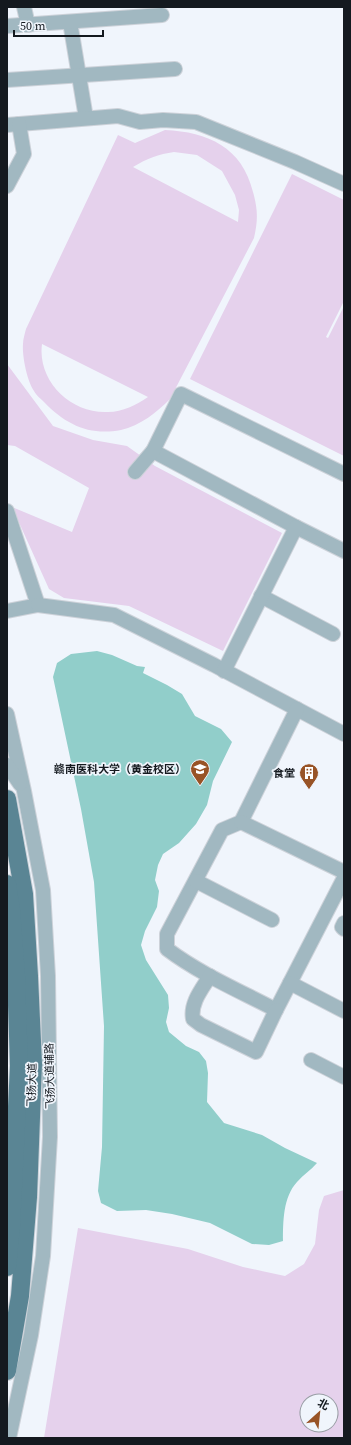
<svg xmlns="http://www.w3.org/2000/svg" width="351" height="1445" viewBox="0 0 351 1445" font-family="'Source Serif 4','Noto Sans SC',serif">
<rect width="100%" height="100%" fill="#f0f5fc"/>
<g fill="#e5d1ec" fill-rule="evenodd">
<path d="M165,130C208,132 242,147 253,192C258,210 258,220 254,238L170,399C157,412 140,426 121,430C90,436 66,425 44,402C41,399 36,395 34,391C27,381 22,356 23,344C23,339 25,333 26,329L118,135L135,143ZM174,152L197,155L222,171L235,195L239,210L238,222L133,167C146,159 159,154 174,152ZM42,344L148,397C136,405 123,412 108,412C71,414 37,381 42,344Z"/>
<path d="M292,174L344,200V301L326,337L328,338L344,306V456L190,379Z"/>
<path d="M7,364L53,426L93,440L127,446L155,466L282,533L223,651L129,606L64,598L49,589L12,507L72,532L89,488L15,446L7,445Z"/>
<path d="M344,1190V1438H44L78,1228L188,1249L243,1267L285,1276L304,1264L315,1244L319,1210L324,1196ZM307,1401H331V1425H307Z"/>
</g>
<path fill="#91ceca" d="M97,651L112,655L137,666L145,667L143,673L167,685L182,694L195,716L221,729L232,742L213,781L207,805L196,824L179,843L163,854L158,865L155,880L159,891L157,907L145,931L141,945L146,960L168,995L169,1008L166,1022L169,1032L186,1046L199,1052L206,1061L208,1073L207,1102L224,1123L262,1135L285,1148L317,1163C311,1170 303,1175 297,1182C283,1197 283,1222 283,1241L269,1245L252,1244L210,1223L172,1214L146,1210L117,1211L101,1203L98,1191L102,1147L104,1026L94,882L81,809L53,677L57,663L71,654Z"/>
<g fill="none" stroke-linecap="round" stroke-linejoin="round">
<defs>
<g id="minor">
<path d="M24,7L28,25"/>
<path d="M70,22L86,118"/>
<path d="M7,26L162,15"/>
<path d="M7,80L175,69"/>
<path d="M7,125L118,116L140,122L163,120L196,122L295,162L344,184"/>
<path d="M7,186L24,154L19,124"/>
<path d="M153,451L296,527L344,551"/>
<path d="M135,472L153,451L181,394L344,474"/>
<path d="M7,511L38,605L7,611"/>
<path d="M261,596L333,634"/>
<path d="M38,605L114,615L214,665L344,734"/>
<path d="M224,671L296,527"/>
<path d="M297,709L241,822L222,830L167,934V949C200,974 240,991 276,1010L344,878"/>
<path d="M7,714L24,791L43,890L48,976L50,1137L43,1256L31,1335L9,1438"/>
<path d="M7,765L20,784"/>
<path d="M241,822L344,872"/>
<path d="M196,881L272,920"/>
<path d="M344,923L342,927L344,929"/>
<path d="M210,976C202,989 190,1003 193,1019L201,1025L256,1052L276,1010"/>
<path d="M290,983L344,1011"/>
<path d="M311,1060L344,1077"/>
</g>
<g id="major">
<path d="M7,799L24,894L29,976L33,1064L28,1197L20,1296L7,1371"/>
<path d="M7,884L11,909L16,975L19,1066L11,1228L7,1267"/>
</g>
</defs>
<use href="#minor" stroke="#cdd2d9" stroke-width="16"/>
<use href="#major" stroke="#cdd2d9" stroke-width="20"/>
<use href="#minor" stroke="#a1b8c1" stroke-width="14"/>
<use href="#major" stroke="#5a8594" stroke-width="18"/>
</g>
<defs>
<symbol id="university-pin" viewBox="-11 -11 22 30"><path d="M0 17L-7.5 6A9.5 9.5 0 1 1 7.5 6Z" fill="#985326" stroke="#f0f5fc"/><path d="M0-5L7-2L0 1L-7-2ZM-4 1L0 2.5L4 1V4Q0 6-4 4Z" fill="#fff"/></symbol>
<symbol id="building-pin" viewBox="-11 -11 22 30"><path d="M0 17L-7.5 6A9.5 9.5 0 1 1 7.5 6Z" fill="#985326" stroke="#f0f5fc"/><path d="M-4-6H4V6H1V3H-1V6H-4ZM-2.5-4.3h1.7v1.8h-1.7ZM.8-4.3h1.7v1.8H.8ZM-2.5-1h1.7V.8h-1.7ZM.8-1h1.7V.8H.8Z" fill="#fff"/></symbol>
</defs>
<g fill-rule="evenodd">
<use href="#university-pin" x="189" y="758" width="22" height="30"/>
<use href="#building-pin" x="298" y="762" width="22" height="30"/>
</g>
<g text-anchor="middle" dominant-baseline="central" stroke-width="3.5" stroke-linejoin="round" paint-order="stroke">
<g font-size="11" font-weight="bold" fill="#14191f" stroke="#f0f5fc" text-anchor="end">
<text x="186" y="769">赣南医科大学（黄金校区）</text>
<text x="295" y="773">食堂</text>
</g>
<g font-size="11" fill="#14191f" stroke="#f0f5fc">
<text transform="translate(50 1076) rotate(-91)">飞扬大道辅路</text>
<text transform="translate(32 1085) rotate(-89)">飞扬大道</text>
</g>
</g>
<rect width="351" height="1445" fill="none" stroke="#14191f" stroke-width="16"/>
<g transform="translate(319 1413) rotate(27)"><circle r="19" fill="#f0f5fc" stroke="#989da4"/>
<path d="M0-3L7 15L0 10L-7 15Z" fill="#985326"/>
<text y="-6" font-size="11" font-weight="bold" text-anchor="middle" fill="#14191f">北</text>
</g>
<path d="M14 30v6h89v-6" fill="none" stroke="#14191f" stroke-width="2"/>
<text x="20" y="30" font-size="12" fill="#14191f" stroke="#f0f5fc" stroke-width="3" paint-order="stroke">50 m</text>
</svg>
